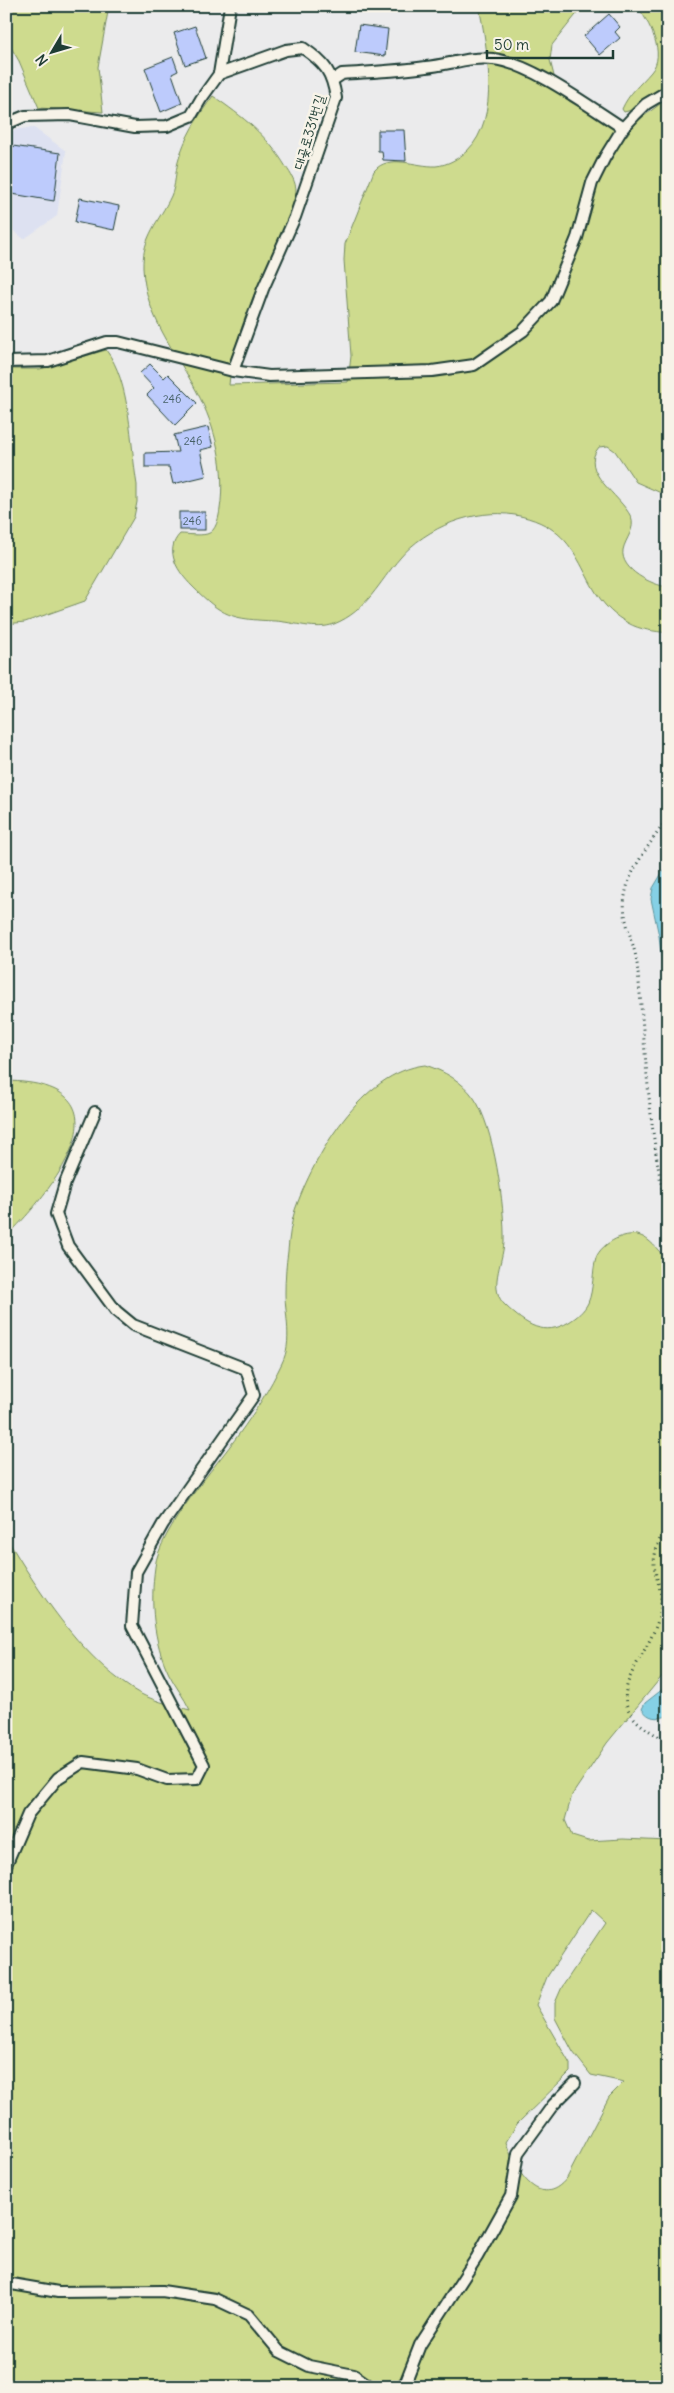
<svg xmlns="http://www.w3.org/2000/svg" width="674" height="2393" viewBox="0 0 674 2393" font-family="Delius,'Poor Story',sans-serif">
<rect width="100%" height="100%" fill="#ebebec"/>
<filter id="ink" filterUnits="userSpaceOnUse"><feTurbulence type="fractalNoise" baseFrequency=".02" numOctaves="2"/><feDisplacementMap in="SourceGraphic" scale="10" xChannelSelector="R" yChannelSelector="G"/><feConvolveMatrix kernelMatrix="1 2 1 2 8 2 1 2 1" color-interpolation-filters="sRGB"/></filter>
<g filter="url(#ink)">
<path fill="#dde1f1" d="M34,128L66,151L57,216L24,239L6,225V133L19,129Z"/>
<g fill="#cedb8e" stroke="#768c61" fill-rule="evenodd">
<path d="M6,6H109L98,67L103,112L39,108L19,61L6,39Z"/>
<path d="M479,6H583L552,45L550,60L555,80L569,101L627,135L636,122L668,98V496L636,482L615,451L608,446L599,447C578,472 620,494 631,517C636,529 625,539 623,550C620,570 652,585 668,587V633C654,631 640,630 628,623C574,595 593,529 515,515C475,508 426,527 400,558C379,582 367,611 334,624C316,631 294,622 275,621C231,619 223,617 192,586C179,573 163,551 180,534C188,534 199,536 207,534C216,532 219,517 220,509C226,469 216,428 197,392C176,352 145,316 143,268C142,236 159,222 171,196C176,185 175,173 178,162C184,138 198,116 213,96C243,117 267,135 286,167C291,174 296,182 296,191C295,211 281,234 273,252C254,294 233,339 229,385L348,382L351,356L344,260L345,244L374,171C389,153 416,167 436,166C448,165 459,158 467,151C501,118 487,48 479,6Z"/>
<path d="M637,6H668V84L632,110L624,112L622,109C629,93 640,85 651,72C667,54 649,22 637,6Z"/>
<path d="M106,350C131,382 130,444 137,485V502L134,517L85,601L25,622L6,624V369H40Z"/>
<path d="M425,1065C444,1071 462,1081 474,1098C494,1126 505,1207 504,1242C503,1264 487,1289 506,1306C526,1325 544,1337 569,1322C577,1317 584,1311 588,1303C594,1289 592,1272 596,1258C601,1243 628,1229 643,1237C653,1242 660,1253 668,1261V1669L607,1743L572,1795L565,1820L572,1836L588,1841L623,1839L668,1841V1889L663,1896L668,1894V2387H6V1537C39,1592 78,1653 132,1689C149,1700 171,1705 190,1710C184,1697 175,1686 169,1674C153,1641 150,1603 155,1567C159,1530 216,1466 239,1434C255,1412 270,1388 282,1363C293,1341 285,1316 285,1293C285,1279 286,1265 288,1251C289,1238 291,1223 295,1210C314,1156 362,1072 425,1065ZM591,1910L605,1923L562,1987L555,2003V2018L573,2052L591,2075L624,2082L609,2097L567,2178C539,2213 514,2168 506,2142L517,2124L570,2072V2064L536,2005L547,1977Z"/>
<path d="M6,1081C137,1083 56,1188 6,1237Z"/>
</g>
<g fill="#85d0e5" stroke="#5c959e">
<path d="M668,863V1016L659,936L651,899L653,888Z"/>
<path d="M668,1685V1716C656,1719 649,1719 642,1709L645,1703Z"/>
</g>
<g fill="#bdcbfc" stroke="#1f3d34">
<path d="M609,14L620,27L615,32L620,38L600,55L584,36Z"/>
<path d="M359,25L388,29L385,56L355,52Z"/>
<path d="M195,26L206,58L185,65L174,33Z"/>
<path d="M173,57L178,71L172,74L182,103L161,112L145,68Z"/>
<path d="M378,130H404L406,161L383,160L382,151H378Z"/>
<path d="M6,145L60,153L54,201L6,193Z"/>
<path d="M80,198L119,206L114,230L75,222Z"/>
<path d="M150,364L164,378L168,374L197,403L175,425L147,395L154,388L140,373Z"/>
<path d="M208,427L213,447L200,450L206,476L173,484L169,467H145V453L178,452L174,435Z"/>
<rect x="179" y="512" width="26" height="18"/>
</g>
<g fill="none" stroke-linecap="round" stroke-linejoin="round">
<defs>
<g id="lane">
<path d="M219,74L230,6"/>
<path d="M333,80L342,74C370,72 398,71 426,67C448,65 471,56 493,59C531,63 590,107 623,128"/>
<path d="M6,124L25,116L70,115L135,127L167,126L191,116L201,99L219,74L286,50L303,48C325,63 332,72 336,98L295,217L263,289L233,371"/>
<path d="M6,362L48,361L107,342H118L233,371L269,376L432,371L474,365L523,331L551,301L577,238L592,183L605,157L623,128L635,115L646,104L668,91"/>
<path d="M6,1865L28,1814L58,1778L83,1762L137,1769L167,1780L197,1779L204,1765L132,1626L136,1572L163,1524L254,1395L246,1369L133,1325L116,1311L68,1246L56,1214L65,1183L95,1112"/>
<path d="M6,2283L58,2292L162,2291L215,2299L249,2315L279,2351L309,2366L354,2375L371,2387"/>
<path d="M401,2387L406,2381L420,2345L477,2257L511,2196L518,2153L553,2105L575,2083"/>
</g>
</defs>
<use href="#lane" stroke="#1f3d34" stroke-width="14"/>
<g stroke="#1f3d34" stroke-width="3" stroke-dasharray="1 4" stroke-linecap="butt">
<path d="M668,817C653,841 629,868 625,896C621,919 634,941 637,963C646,1048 648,1133 668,1215"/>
<path d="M668,1521C662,1534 654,1550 654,1564C655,1577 662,1589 661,1602C660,1659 577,1699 668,1741"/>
</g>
<use href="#lane" stroke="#f7f3e8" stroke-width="10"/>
</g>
</g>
<g text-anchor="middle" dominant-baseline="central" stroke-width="5" stroke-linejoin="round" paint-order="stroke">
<g font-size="11" fill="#466066">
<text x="172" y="399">246</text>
<text x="193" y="441">246</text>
<text x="192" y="521">246</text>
</g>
<g font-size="14" fill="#1f3d34" stroke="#f7f3e8">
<text transform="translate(309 132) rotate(-73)">대곶로331번길</text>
</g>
</g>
<rect width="674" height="2393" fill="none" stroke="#f7f3e8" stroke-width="25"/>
<rect x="12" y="12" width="649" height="2368" fill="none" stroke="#1f3d34" stroke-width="2" filter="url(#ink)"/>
<g transform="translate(52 52) rotate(232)" stroke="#f7f3e8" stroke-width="4" paint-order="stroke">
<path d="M0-4L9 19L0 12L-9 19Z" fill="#1f3d34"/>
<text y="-8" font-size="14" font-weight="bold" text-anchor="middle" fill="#1f3d34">N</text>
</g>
<path d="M487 50v8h126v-8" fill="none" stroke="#1f3d34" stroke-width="2.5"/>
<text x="494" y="50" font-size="15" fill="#1f3d34" stroke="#f7f3e8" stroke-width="4" paint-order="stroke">50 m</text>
</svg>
